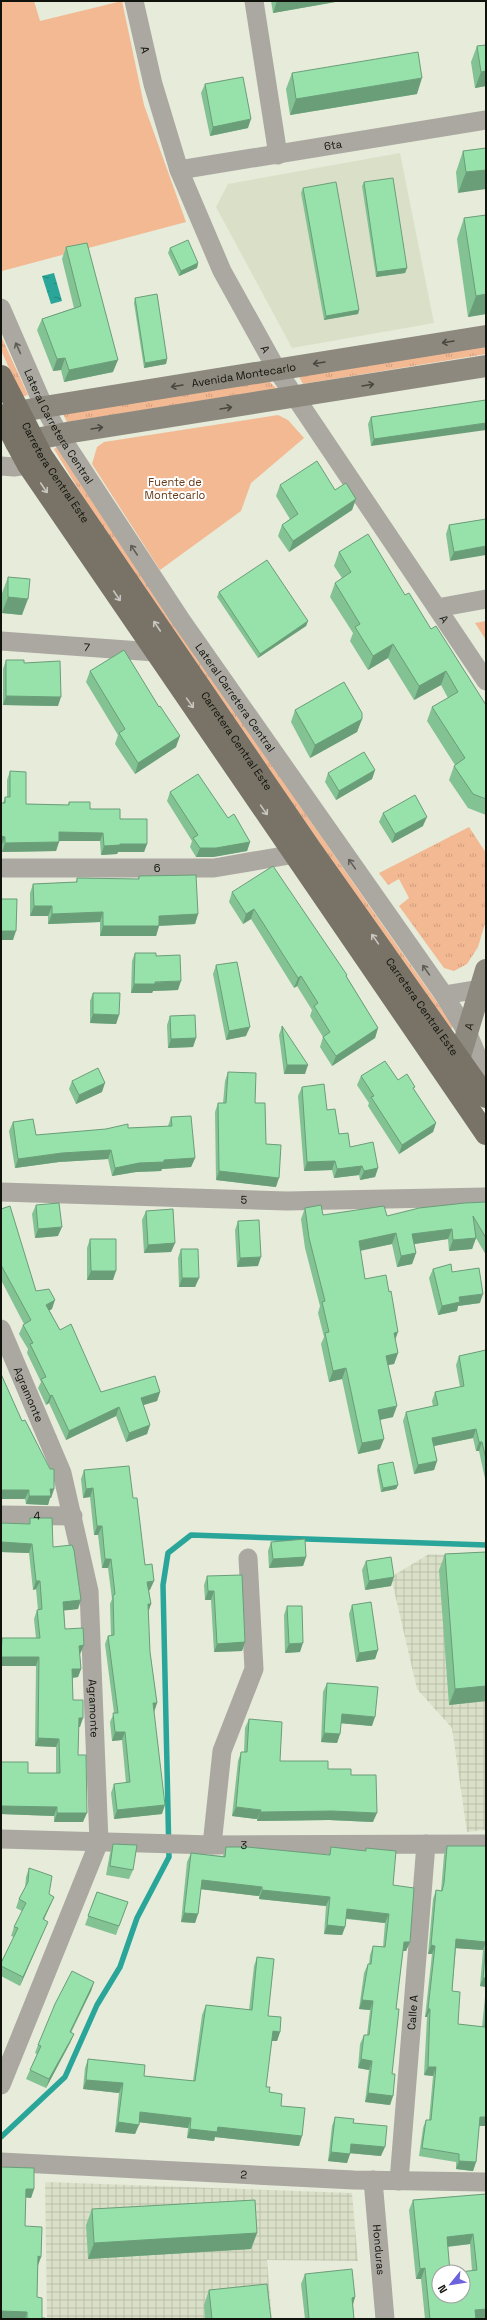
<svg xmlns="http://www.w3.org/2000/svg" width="487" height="2320" viewBox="0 0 487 2320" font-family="'Space Grotesk',sans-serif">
<defs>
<pattern id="industrial-grid" width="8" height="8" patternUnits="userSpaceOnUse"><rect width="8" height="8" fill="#dae0c8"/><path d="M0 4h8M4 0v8" fill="none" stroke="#babfab"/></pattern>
<pattern id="grass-tufts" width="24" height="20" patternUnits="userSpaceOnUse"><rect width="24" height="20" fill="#f3b993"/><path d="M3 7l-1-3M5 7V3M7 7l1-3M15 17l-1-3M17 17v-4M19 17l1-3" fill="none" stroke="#cf9e7e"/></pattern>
<pattern id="water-ripples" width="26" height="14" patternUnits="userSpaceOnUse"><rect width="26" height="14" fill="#29a699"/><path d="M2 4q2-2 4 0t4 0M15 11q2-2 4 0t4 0" fill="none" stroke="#22867b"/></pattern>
</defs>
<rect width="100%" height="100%" fill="#e6ebda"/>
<path fill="#dae0c8" d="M400,153L434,323L292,348L216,207L228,184Z"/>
<g fill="url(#industrial-grid)">
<path d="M429,1554L486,1558V1830L467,1832L452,1728L417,1689L391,1577Z"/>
<path d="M45,2182L352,2193L358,2261L267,2260L272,2319H47Z"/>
</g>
<g fill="url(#grass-tufts)">
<path d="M1,336L28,395L22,397L1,350Z"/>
<path d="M486,345V354L303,384L298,375Z"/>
<path d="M268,380L277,389L67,422L63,414Z"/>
<path d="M59,446C186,642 318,834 453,1025L450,1032L97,520L54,449Z"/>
<path d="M469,827L486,853V920L478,947L467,964L454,971L444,968L399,906L409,898L399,879L388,885L379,873Z"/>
</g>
<g fill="#f3b993">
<path d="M1,1H34L40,21L122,1L144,105L186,222L2,271Z"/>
<path d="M278,415L288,420L304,438L251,483L241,511L160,570L92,464L97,447L104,442Z"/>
<path d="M486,621V640L475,623Z"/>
</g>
<path fill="url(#water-ripples)" d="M54,273L62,301L51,304L42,276Z"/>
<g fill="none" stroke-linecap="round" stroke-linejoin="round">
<path stroke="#29a699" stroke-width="5.5" d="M1,2137L65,2077L97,2005L120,1967L137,1918L169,1857L163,1585L168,1553L191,1535L486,1545"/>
<g stroke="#aba8a1" stroke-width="19">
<path id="s1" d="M134,1L153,84L179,170L222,271L277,370L486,681"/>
<path d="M254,1L278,155"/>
<path id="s2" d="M179,170L486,120"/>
<path id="s3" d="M1,308L44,407L59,434L181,620L444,995L468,1034L486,1077"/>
<path d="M1,466L14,467L28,465"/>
<path d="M437,608L486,599"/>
<path id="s4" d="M1,641L155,652L165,647"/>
<path id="s5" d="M1,868H214L295,854L307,849"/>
<path d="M444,995L486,988"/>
<path id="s6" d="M1,1192L287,1201L486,1197"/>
<path id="s7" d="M1,1329L62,1473L89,1591L99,1842L1,2085"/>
<path id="s8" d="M1,1515L73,1516"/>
<path id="s9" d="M1,1839L212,1845L486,1844"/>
<path d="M212,1845L222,1751L254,1669L248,1558"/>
<path id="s10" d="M1,2162L354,2180L486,2182"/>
<path id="s11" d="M373,2180L385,2319"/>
<path id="s12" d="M399,2181L426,1844"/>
</g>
<g stroke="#8d897f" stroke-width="22">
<path id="s13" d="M3,418L18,412L44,407L486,336"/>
<path d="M16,443L72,432L486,366"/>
<path id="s14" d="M454,1076L486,970"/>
</g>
<g stroke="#787366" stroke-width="22">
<path id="s15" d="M1,376L42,456L310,848L486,1097"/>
<path d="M1,415L28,465L486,1134"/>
</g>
</g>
<g fill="#82c293" fill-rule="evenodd">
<path d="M271,1H341L273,13Z"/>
<path d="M486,45V86L475,88L471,62L477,46Z"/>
<path d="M292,73L417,94L290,115L286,89Z"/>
<path d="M205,84L248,128L210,136L201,93Z"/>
<path d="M486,148L458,193L456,172L463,151Z"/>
<path d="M364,182L407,268L405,273L376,277L362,186Z"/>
<path d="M303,188L359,310L358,314L324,320L301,193Z"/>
<path d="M464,218L486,314L468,317L457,239Z"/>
<path d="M66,247L113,372L64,382L61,370L53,371L37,330L42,319L74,308L62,259Z"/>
<path d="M170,248L198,263L197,268L179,276L168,253Z"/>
<path d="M135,298L167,359L166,364L144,368L134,303Z"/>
<path d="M486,400L371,446L368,424L371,417Z"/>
<path d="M280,485L335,490L356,499L352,510L289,552L278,536L282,525L290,519L276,496Z"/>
<path d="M486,519L450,561L446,534L449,525Z"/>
<path d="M339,552L405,595L431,629L486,705V815L468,808L449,780L454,766L455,765L427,721L432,707L448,698L441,685L414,700L388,658L368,670L350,641L353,633L330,597L335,583L342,578L334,566Z"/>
<path d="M8,577L22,615L2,613V593Z"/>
<path d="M219,592L308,621L306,626L258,658L217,597Z"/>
<path d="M6,660L24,663L58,706L3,705V669Z"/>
<path d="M90,671L176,747L135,774L115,744L118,735L86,682Z"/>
<path d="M295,710L362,719L357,732L310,758L291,722Z"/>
<path d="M375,770L372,779L336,800L325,782L328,773Z"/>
<path d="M10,771L26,804L68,805L69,802L120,819L147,844L144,852H118L117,854L101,855L100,841H59L56,851L2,852L3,803L5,797H7V780Z"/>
<path d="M170,792L228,818L250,842L247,851L213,857H196L190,847L192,841L167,801Z"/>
<path d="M383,813L423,826L392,843L379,822Z"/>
<path d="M139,876L198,914L195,924L159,926L156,936H100V922L48,924V916H30V893L33,884L76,882L77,878L138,879Z"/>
<path d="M232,892L347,975V977L378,1028L375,1038L332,1066L320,1047L323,1037L310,1016L312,1010L297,986L294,988L251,919L243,924L229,902Z"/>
<path d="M135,953L156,956L178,990L153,991L152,993H131L132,961Z"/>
<path d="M216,965L246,1036L226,1040L213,974Z"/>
<path d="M93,993L119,1015L116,1024L90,1023V1001Z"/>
<path d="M170,1016L196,1038L193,1047L168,1048L167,1025Z"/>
<path d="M282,1026L305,1074H284L279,1035Z"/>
<path d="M228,1072L255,1103L266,1144L276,1187L216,1180L215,1112L218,1103H223L225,1081Z"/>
<path d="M361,1076L398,1080L414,1090L436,1123L433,1132L399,1154L368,1106L369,1103L357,1085Z"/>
<path d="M72,1081L102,1092L76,1104L69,1089Z"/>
<path d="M302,1087L327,1110L339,1134L350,1147L378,1168L375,1177L360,1180L359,1175L334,1178L332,1170L304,1171L298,1096Z"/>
<path d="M171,1117L195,1158L191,1167L162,1169L161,1171L136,1172L112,1176L108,1159L59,1162L15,1168L9,1131L13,1122L36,1135L128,1128L168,1126Z"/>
<path d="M486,1202V1255L476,1238L472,1249L449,1251L448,1239L414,1244L416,1253L412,1264L397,1267L392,1244L360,1250L365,1279L395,1340L398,1353L394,1364L388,1365L393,1417L380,1420V1449L358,1454L342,1379L329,1382L321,1344L324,1337L318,1313L320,1306L305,1248L301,1219L305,1208L323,1215L387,1216Z"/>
<path d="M36,1205L58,1236L35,1238L32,1214Z"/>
<path d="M1,1209L36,1291L52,1309L49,1310L60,1330L101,1392H160L157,1401L143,1405L150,1425L147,1434L126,1442L116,1416L66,1440L49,1403L46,1405L38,1388L41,1382L27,1353L28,1349L19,1334L23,1325L24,1324L1,1280Z"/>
<path d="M146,1211L175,1243L171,1252L144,1253L142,1220Z"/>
<path d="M238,1221L258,1266L237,1267L235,1230Z"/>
<path d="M90,1239L113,1280H87V1248Z"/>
<path d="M181,1249L199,1278L195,1287H179L178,1258Z"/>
<path d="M433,1269L452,1272L480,1303L458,1306L457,1311L438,1315L429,1278Z"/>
<path d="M486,1350V1483L479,1451H476L473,1438L434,1446L437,1461L434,1470L414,1474L403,1421L406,1412L433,1406L432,1401L435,1392L460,1387L456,1365L459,1356Z"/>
<path d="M1,1374L22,1421L54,1489L51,1498H50L48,1505L26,1504L25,1499H1Z"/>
<path d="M378,1465L398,1485L396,1489L381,1492L377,1470Z"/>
<path d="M84,1470L133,1498L150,1590H149L151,1604L148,1611L150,1652L157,1703L154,1712L162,1814L114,1819L111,1793L114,1784L126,1783L122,1740L112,1741L110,1722L114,1713L105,1644L108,1636L111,1635L110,1604L112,1599L108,1568H102L98,1535H94L90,1497L83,1498L81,1479Z"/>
<path d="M30,1518L53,1547L78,1609L64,1610L65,1629L84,1645L80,1654L81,1669L78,1677L73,1678V1700L80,1727H78V1755L83,1822H54V1816L1,1814V1762L28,1773H56V1747L35,1746L36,1666H1V1639L2,1638H36L34,1619L37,1610H38L36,1589L33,1590L29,1553L1,1552V1523L28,1524Z"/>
<path d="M271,1542L306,1557L303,1566L269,1568L268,1551Z"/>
<path d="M486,1552V1701L449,1705L439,1570L445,1554Z"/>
<path d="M366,1561L391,1586L365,1590L362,1570Z"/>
<path d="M207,1576L245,1642L242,1651L214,1652L211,1600H205L204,1585Z"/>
<path d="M352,1605L378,1650L375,1659L356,1662L349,1614Z"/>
<path d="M287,1606L300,1652L285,1653L284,1615Z"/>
<path d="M327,1683L372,1726L341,1723L340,1734L337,1743L321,1742L323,1692Z"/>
<path d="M249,1719L280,1761L328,1769L351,1775L373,1822L329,1820L257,1821V1819L232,1816L238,1761L241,1752H244L245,1728Z"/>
<path d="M113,1844L133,1870L129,1879L106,1875L110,1853Z"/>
<path d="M447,1846H486V2122L485,2126H479L476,2162L473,2171L456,2169V2162L419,2156L423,2128L426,2120H429L433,2076L424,2075L427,2017H425L432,1954H428L433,1899L436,1890L441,1891L444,1855ZM456,1948L483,1950L480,1986L486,1987L482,2027L458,2024L452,1991Z"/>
<path d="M226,1847L328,1855L331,1847L365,1851L366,1848L393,1885L410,1942L406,1951H403L396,2009L392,2074L393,2096L390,2105L365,2102L369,2070L358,2068L360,2044L364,2035H367L370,2010L359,2009L364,1973L368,1964H369L370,1955L373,1946L383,1947L385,1923L346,1919L345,1927L342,1935L324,1934L326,1906L259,1899V1896L201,1889L198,1914L195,1923L181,1922L187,1862L191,1853L223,1856Z"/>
<path d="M29,1868L49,1894L54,1897L50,1906L44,1920V1931L20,1986L1,1976V1963L14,1937L11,1936L14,1927L22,1911L16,1908L19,1899L25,1888L26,1877Z"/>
<path d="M97,1892L128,1902L116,1935L85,1925Z"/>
<path d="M257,1957L268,2016L280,2032L277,2041H271L266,2087L269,2092L281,2106L302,2136L299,2146L215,2137L214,2141L187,2138L188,2128L139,2122L135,2134L115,2132L119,2093L83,2089L85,2068L88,2059L144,2076L193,2081L202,2015L206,2005L249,2010L254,1966Z"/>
<path d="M94,1982L91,1991L71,2033L74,2034L70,2043L46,2088L26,2079L30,2070L37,2054L35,2053L38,2045Z"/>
<path d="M335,2117L353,2123L381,2156L350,2153L347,2163L328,2161L332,2126Z"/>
<path d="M1,2167L34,2189L31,2198L25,2197V2226L41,2257L38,2265L37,2297L42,2318L45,2319H1Z"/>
<path d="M486,2194V2319H425L421,2279H416L409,2210L413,2200ZM470,2244L472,2271L439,2296L448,2247Z"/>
<path d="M92,2209L257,2233L251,2249L88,2259L86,2225Z"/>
<path d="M305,2274L355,2297L353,2304L354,2319H305L301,2284Z"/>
<path d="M209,2290L271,2319H205L204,2305Z"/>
</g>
<g fill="#6a9e78">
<path d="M277,1H341L273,13Z"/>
<path d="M486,71V86L475,88L481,72Z"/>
<path d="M422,78L417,94L290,115L296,99Z"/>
<path d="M251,119L248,128L210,136L213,127Z"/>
<path d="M486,170V189L458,193L466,172Z"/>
<path d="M198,263L197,268L179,276L181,271Z"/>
<path d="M407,268L405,273L376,277L377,272Z"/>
<path d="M486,294V314L468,317L476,296Z"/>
<path d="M359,310L358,314L324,320L326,316Z"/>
<path d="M65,358L61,370L53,371L57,359Z"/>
<path d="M167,359L166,364L144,368L145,363Z"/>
<path d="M118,360L113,372L64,382L69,370Z"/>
<path d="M486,423V430L371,446L374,439Z"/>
<path d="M356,499L352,510L289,552L293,541Z"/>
<path d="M486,546V555L450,561L454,552Z"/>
<path d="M8,597L28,599L22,615L2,613Z"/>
<path d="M308,621L306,626L258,658L260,654Z"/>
<path d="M393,644L388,658L368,670L373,656Z"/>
<path d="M446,671L441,685L414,700L419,686Z"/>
<path d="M6,696L61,697L58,706L3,705Z"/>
<path d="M362,719L357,732L310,758L315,745Z"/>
<path d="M180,736L176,747L135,774L138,763Z"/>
<path d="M375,770L372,779L336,800L339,791Z"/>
<path d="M427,817L423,826L392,843L395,834Z"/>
<path d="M59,832L103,833L100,841H56Z"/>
<path d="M1,836L5,837L2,845H1Z"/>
<path d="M59,842L56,851L2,852L5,843Z"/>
<path d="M250,842L247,851L213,857H196L200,848Z"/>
<path d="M120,844H147L144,852H118L117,854L101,855L104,846Z"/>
<path d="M34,906H52L48,916H30Z"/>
<path d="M254,909L251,919L243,924L246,914Z"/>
<path d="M103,912L100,922L48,924L52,914Z"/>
<path d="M198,914L195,924L155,926L159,916Z"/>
<path d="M103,926H159L156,936H100Z"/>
<path d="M1,931H16L13,940H1Z"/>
<path d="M301,976L297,986L294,988L298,978Z"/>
<path d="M181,981L178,990L153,991L152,993H131L134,984Z"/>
<path d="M93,1014L119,1015L116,1024L90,1023Z"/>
<path d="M250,1027L246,1036L226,1040L229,1031Z"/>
<path d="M378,1028L375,1038L332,1066L336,1056Z"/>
<path d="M196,1038L193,1047L168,1048L171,1039Z"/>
<path d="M287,1065H308L305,1074H284Z"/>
<path d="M105,1083L102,1092L76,1104L79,1095Z"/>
<path d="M436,1123L433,1132L399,1154L402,1145Z"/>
<path d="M111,1150L108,1159L59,1162L15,1168L18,1159L62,1153Z"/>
<path d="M195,1158L191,1167L162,1169L161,1171L136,1172L112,1176L115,1168L139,1163L164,1160Z"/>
<path d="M335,1161L332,1170L304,1171L307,1162Z"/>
<path d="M362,1166L359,1175L334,1178L337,1169Z"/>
<path d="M378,1168L375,1177L360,1180L364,1171Z"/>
<path d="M219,1171L279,1178L276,1187L216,1180Z"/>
<path d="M62,1227L58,1236L35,1238L38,1229Z"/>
<path d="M452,1229L448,1239L408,1245L412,1234Z"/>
<path d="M396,1233L392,1244L355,1252L359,1241Z"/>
<path d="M476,1238L472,1249L449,1251L453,1240Z"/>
<path d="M175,1243L171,1252L144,1253L148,1245Z"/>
<path d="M416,1253L412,1264L397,1267L401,1256Z"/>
<path d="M261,1257L258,1266L237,1267L240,1258Z"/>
<path d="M91,1271H116L113,1280H87Z"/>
<path d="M182,1278H199L195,1287H179Z"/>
<path d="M483,1294L480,1303L458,1306L457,1311L438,1315L442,1306L459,1297Z"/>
<path d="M55,1300L52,1309L43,1314L46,1305Z"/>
<path d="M398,1332L394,1343V1333Z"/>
<path d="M398,1353L394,1364L382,1366L386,1356Z"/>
<path d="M346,1368L342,1379L329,1382L333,1371Z"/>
<path d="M160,1392L157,1401L137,1407L141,1398Z"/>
<path d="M52,1395L49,1403L46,1405L50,1396Z"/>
<path d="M397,1406L393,1417L374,1421L378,1410Z"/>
<path d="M119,1407L116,1416L66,1440L69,1431Z"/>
<path d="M150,1425L147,1434L126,1442L129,1433Z"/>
<path d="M476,1429L473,1438L429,1447L432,1438Z"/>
<path d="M384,1439L380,1449L358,1454L362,1443Z"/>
<path d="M479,1442H482L479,1451H476Z"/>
<path d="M437,1461L434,1470L414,1474L418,1465Z"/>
<path d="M398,1485L396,1489L381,1492L383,1488Z"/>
<path d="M93,1488L90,1497L83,1498L86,1489Z"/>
<path d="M50,1489H54L51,1498H50L48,1505L26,1504L29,1496Z"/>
<path d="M1,1490H29L25,1499H1Z"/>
<path d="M97,1526H102L98,1535H94Z"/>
<path d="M1,1542L32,1544L29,1553L1,1552Z"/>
<path d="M306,1557L303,1566L269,1568L273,1559Z"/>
<path d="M105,1559H111L108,1568H102Z"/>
<path d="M394,1577L391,1586L365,1590L369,1581Z"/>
<path d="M36,1581H40L36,1589L33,1590Z"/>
<path d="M154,1581L150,1590L144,1591L147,1582Z"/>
<path d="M208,1591H214L211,1600H205Z"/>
<path d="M81,1600L78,1609L60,1611L63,1602Z"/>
<path d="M148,1604H151L148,1613Z"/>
<path d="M245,1642L242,1651L214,1652L217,1644Z"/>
<path d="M303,1643L300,1652L285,1653L289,1644Z"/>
<path d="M84,1645L80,1654H75L79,1646Z"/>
<path d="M378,1650L375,1659L356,1662L359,1653Z"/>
<path d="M1,1657H39L36,1666H1Z"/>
<path d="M72,1669H81L78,1677L69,1678Z"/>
<path d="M486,1686V1701L449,1705L455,1689Z"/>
<path d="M153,1703H157L154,1712Z"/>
<path d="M342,1714L375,1717L372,1726L338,1723Z"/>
<path d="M79,1718H83L80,1727H75Z"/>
<path d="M115,1732H125L122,1740L112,1741Z"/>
<path d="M324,1733L340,1734L337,1743L321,1742Z"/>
<path d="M38,1738L59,1739L56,1747L35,1746Z"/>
<path d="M165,1805L162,1814L114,1819L117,1810Z"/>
<path d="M1,1806L57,1807L54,1816L1,1814Z"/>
<path d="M236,1807L261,1810L257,1819L232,1816Z"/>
<path d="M332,1811L377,1813L373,1822L329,1820L257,1821L260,1812Z"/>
<path d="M57,1813H87L83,1822H54Z"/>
<path d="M202,1880L262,1887L259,1896L199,1889Z"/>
<path d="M262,1890L330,1897L326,1906L259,1899Z"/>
<path d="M54,1897L50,1906L39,1928L43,1919Z"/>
<path d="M347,1909L389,1914L385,1923L343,1918Z"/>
<path d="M184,1913L198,1914L195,1923L181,1922Z"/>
<path d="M48,1922L44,1931L20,1986L23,1977Z"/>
<path d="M327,1925L345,1927L342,1935L324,1934Z"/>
<path d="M456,1939L486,1942L483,1950L453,1948Z"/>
<path d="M404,1942H410L406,1951H401Z"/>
<path d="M431,1945L435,1946L432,1954H428Z"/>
<path d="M483,1978H486V1987L480,1986Z"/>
<path d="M94,1982L91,1991L66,2041L70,2032Z"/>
<path d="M362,2000L373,2001L370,2010L359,2009Z"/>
<path d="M428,2009H430L427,2017H425Z"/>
<path d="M273,2031L280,2032L277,2041H269Z"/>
<path d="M74,2034L70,2043L46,2088L49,2079Z"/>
<path d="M361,2059L372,2061L369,2070L358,2068Z"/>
<path d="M428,2067H436L433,2076L424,2075Z"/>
<path d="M86,2080L123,2083L119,2093L83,2089Z"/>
<path d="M368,2093L393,2096L390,2105L365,2102Z"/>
<path d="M140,2112L191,2118L188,2128L137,2122Z"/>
<path d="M480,2117H486V2122L485,2126H477Z"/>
<path d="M118,2122L139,2125L135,2134L115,2132Z"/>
<path d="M218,2127L302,2136L299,2146L215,2137L214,2141L187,2138L190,2129Z"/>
<path d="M351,2144L385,2147L381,2156L348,2153Z"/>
<path d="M331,2152L350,2154L347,2163L328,2161Z"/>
<path d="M459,2161L476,2162L473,2171L456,2169Z"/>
<path d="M26,2189H34L31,2198L22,2197Z"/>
<path d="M257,2233L251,2249L88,2259L94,2243Z"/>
<path d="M473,2234L470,2244L443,2247L447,2237Z"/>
<path d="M38,2256L41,2257L38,2265H34Z"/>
<path d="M425,2268L421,2279H416L420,2269Z"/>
<path d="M355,2297L352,2308V2298Z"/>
<path d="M486,2309V2319H472L475,2310Z"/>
<path d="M1,2311L27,2312L25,2319H1Z"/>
</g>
<g fill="#97e1ab" stroke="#6a9e78" fill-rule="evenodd">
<path d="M486,45V71L481,72L477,46Z"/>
<path d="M418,52L422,78L296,99L292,73Z"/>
<path d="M243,77L251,119L213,127L205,84Z"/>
<path d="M486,148V170L466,172L463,151Z"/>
<path d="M393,178L407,268L377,272L364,182Z"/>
<path d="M336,182L359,310L326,316L303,188Z"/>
<path d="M486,215V294L476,296L464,218Z"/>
<path d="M188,240L198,263L181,271L170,248Z"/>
<path d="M87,243L118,360L69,370L65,358L57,359L42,319L81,306L66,247Z"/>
<path d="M157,294L167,359L145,363L135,298Z"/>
<path d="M486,400V423L374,439L371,417Z"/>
<path d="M317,461L335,490L346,483L356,499L293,541L282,525L298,514L280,485Z"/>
<path d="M486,519V546L454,552L449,525Z"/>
<path d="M368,534L405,595L409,593L431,629L436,626L486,705V799L473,794L454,766L465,758L432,707L458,692L446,671L419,686L393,644L373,656L355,627L360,624L335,583L351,572L339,552Z"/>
<path d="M267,560L308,621L260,654L219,592Z"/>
<path d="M8,577L30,579L28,599L8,597Z"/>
<path d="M124,650L159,707L160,706L180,736L138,763L119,733L125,729L90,671Z"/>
<path d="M6,660H24V663L60,661L61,697L6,696Z"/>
<path d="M344,682L362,713V719L315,745L295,710Z"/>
<path d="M364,752L375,770L339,791L328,773Z"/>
<path d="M10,771L26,772V804L69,805V802H90V809H120V819H147V844H120V845L104,846L103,833L59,832V842L5,843V837L1,836V803H5V797H10Z"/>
<path d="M198,774L228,818L234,814L250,842L216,848H200L193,838L198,835L170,792Z"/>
<path d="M415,795L427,817L395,834L383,813Z"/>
<path d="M273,866L347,975L346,976L378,1028L336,1056L323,1037L330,1032L314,1006L318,1003L301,976L298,978L254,909L246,914L232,892Z"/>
<path d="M196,875L198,914L159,916V926H103V912L52,914V906H34L33,884L77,882V878L139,879V876Z"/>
<path d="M1,899H17L16,931H1Z"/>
<path d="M135,953H156V956L180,955L181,981L155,982V984H134Z"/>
<path d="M237,962L250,1027L229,1031L216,965Z"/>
<path d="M93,993H120L119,1015L93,1014Z"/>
<path d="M195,1015L196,1038L171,1039L170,1016Z"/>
<path d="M282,1026L308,1065H287Z"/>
<path d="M385,1061L398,1080L407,1074L415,1087L413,1088L436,1123L402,1145L371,1097L374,1096L361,1076Z"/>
<path d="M98,1068L105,1083L79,1095L72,1081Z"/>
<path d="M228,1072L256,1073L255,1103H265L266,1144L281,1145L279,1178L219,1171L218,1103H226Z"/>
<path d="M324,1084L327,1110L335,1109L339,1134L348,1133L350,1147L373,1142L378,1168L364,1171L362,1166L337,1169L335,1161L307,1162L302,1087Z"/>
<path d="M191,1116L195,1158L164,1160V1162L139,1163L115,1168L111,1150L62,1153L18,1159L13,1122L33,1119L36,1135L106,1129L128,1124V1128L172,1126L171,1117Z"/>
<path d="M486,1202V1238L473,1216L476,1238L453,1240L452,1229L412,1234L416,1253L401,1256L396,1233L359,1241L365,1279L386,1275L389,1292L391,1291L398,1332L394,1333L398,1353L386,1356L397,1406L378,1410L384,1439L362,1443L346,1368L333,1371L325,1333L329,1332L322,1302L325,1301L309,1238L305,1208L321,1205L323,1215L384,1206L387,1216L419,1208L465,1203Z"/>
<path d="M59,1203L62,1227L38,1229L36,1205Z"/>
<path d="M10,1206L36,1291L49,1289L55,1300L46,1305L60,1330L71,1324L101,1392L155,1376L160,1392L141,1398L150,1425L129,1433L119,1407L69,1431L52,1395L50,1396L41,1379L46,1377L30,1344L33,1343L23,1325L31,1320L1,1265V1209Z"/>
<path d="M173,1209L175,1243L148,1245L146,1211Z"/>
<path d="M259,1220L261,1257L240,1258L238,1221Z"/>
<path d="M90,1239H116V1271H91Z"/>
<path d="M181,1249H198L199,1278H182Z"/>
<path d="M451,1264L452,1272L479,1268L483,1294L459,1297L460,1302L442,1306L433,1269Z"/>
<path d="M486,1350V1459L482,1442H479L476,1429L432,1438L437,1461L418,1465L406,1412L438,1405L435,1392L464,1386L459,1356Z"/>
<path d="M1,1374L22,1421L25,1420L50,1469H54V1489H50L51,1496H29V1490H1Z"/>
<path d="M393,1462L398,1485L383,1488L378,1465Z"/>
<path d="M129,1466L133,1498H137L145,1565L152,1564L154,1581L147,1582L151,1604H148L150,1652L157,1703H153L165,1805L117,1810L114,1784L130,1782L125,1732H115L113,1713H118L108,1636L114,1635L113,1595L115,1594L111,1559H105L102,1526H97L93,1488L86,1489L84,1470Z"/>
<path d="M30,1518H52L53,1547L72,1545L74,1550L81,1600L63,1602L65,1629L83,1628L84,1645L79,1646L81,1669H72L73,1700H83V1718H79L78,1755H86L87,1813H57V1807L1,1806V1762H28V1773H60L59,1739L38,1738L39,1657H1L2,1638H40L37,1610L42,1609L40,1581H36L32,1544L1,1542V1523L30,1524Z"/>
<path d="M305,1539L306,1557L273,1559L271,1542Z"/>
<path d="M486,1552V1686L455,1689L445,1554Z"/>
<path d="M391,1557L394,1577L369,1581L366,1561Z"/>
<path d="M242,1575L245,1642L217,1644L214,1591H208L207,1576Z"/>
<path d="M371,1602L378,1650L359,1653L352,1605Z"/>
<path d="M287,1606H302L303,1643L289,1644Z"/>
<path d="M327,1683L378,1687L375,1717L342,1714L340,1734L324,1733Z"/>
<path d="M249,1719L282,1722L280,1761H328V1769H351V1775H376L377,1813L332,1811L260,1812L261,1810L236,1807L241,1752H247Z"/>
<path d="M113,1844L137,1845L133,1870L110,1866Z"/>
<path d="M447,1846H486V1978H483L486,1942L456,1939L452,1991L460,1992L458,2024L485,2027L486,2013V2117H480L476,2162L459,2161V2154L422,2148L426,2120H431L436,2067H428L430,2009H428L435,1946L431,1945L436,1890L442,1891L444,1883Z"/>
<path d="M226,1847H247L330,1855L331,1847L366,1851V1848L396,1851L393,1885L414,1888L410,1942H404L396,2009H399L392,2074H395L393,2096L368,2093L372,2061L361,2059L364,2035H369L373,2001L362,2000L368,1964H371L373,1946L385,1947L389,1914L347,1909L345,1927L327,1925L330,1897L262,1890V1887L202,1880L198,1914L184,1913L191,1853L225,1857Z"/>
<path d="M29,1868L52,1876L49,1894L54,1897L43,1919L48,1922L23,1977L1,1966V1963L18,1928L14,1927L26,1903L19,1899L28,1882Z"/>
<path d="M97,1892L128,1902L119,1926L88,1916Z"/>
<path d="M257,1957L274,1959L268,2016L281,2017L280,2032L273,2031L266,2087H270L269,2092L282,2094L281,2106L305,2108L302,2136L218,2127L217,2132L190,2129L191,2118L140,2112L139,2125L118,2122L123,2083L86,2080L88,2059L145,2065L144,2076L195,2081L206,2005L252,2010Z"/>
<path d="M72,1971L94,1982L70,2032L74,2034L49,2079L30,2070L41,2046L38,2045L55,2004Z"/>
<path d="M335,2117L354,2119L353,2123L387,2126L385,2147L351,2144L350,2154L331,2152Z"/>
<path d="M1,2167L34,2168V2189H26L25,2226L42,2227L41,2257L38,2256L37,2297L42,2298V2318H45V2319H27V2312L1,2311Z"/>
<path d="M486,2194V2309L475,2310L476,2319H430L425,2268L420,2269L413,2200ZM473,2234L477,2270L460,2272H463V2296H439V2272H450L447,2237Z"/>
<path d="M255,2200L257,2233L94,2243L92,2209Z"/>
<path d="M352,2269L355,2297L352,2298L354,2319H309L305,2274Z"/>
<path d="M267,2284L271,2319H212L209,2290Z"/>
</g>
<defs><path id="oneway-shaft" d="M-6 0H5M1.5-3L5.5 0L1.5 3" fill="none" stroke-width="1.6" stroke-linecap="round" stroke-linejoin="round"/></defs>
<g stroke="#484840">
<use href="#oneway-shaft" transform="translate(448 342) rotate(171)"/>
<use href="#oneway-shaft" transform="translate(319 363) rotate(171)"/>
<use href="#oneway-shaft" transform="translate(368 385) rotate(-9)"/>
<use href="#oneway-shaft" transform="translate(177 386) rotate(171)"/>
<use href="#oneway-shaft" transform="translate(226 408) rotate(-9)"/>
<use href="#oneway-shaft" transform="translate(97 428) rotate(-9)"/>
</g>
<g stroke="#5e5d56">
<use href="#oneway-shaft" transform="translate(18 348) rotate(-114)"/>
<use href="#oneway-shaft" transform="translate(134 550) rotate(-124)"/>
<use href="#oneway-shaft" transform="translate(352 864) rotate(-125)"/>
<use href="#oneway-shaft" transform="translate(426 970) rotate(-125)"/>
</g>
<g stroke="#c9c7c2">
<use href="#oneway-shaft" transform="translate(44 488) rotate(56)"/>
<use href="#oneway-shaft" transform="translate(117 596) rotate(56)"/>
<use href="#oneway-shaft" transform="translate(157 626) rotate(-124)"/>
<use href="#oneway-shaft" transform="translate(190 703) rotate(55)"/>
<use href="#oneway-shaft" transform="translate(264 810) rotate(55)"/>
<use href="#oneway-shaft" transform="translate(375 939) rotate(-125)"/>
</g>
<g text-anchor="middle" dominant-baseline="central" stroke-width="4" stroke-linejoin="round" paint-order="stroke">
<g font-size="11" fill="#10120c" stroke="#fff">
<text stroke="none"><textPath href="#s1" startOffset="50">A</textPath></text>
<text stroke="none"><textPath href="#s2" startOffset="156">6ta</textPath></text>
<text stroke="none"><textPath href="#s1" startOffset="374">A</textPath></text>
<text stroke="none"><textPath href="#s13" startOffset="245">Avenida Montecarlo</textPath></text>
<text stroke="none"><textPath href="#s3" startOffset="132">Lateral Carretera Central</textPath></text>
<text stroke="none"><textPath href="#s15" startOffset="111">Carretera Central Este</textPath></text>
<text stroke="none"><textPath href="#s1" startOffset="698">A</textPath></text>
<text stroke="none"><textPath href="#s4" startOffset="86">7</textPath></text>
<text stroke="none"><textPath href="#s3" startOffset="456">Lateral Carretera Central</textPath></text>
<text stroke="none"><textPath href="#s15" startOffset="435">Carretera Central Este</textPath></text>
<text stroke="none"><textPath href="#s5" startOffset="156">6</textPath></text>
<text stroke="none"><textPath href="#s15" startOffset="759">Carretera Central Este</textPath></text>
<text stroke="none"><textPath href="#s14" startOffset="52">A</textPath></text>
<text stroke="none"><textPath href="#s6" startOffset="243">5</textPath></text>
<text stroke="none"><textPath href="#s7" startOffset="71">Agramonte</textPath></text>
<text stroke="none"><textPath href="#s8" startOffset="36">4</textPath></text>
<text stroke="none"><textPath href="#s7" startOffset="395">Agramonte</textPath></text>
<text stroke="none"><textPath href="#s9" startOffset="243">3</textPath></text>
<text stroke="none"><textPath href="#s12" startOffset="169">Calle A</textPath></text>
<text stroke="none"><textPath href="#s10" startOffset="243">2</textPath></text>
<text stroke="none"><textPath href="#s11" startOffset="70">Honduras</textPath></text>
</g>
<g font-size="11" fill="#683a16" stroke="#fff">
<text x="175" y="482">Fuente de<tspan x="175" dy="13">Montecarlo</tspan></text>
</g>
</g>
<rect width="487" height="2320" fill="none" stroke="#10120c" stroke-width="4"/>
<g transform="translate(451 2284) rotate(240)"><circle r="19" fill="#ffffff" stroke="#9fa09e"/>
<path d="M0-3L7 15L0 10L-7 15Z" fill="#6b62dc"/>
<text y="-6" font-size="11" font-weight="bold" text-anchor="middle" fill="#10120c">N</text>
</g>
</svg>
